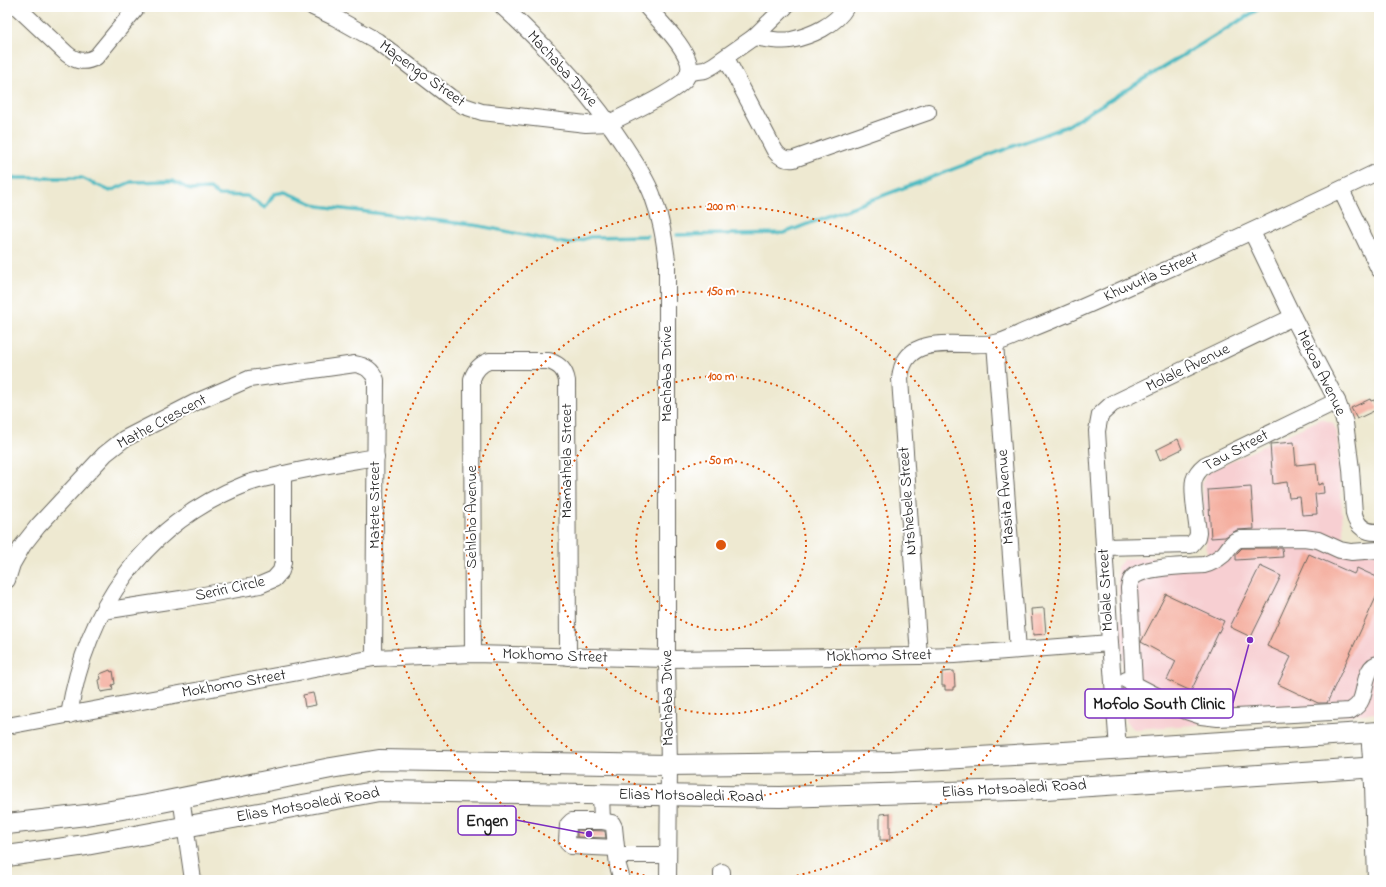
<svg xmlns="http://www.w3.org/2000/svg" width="1386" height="887" viewBox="0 0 1386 887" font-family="'Indie Flower',sans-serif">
<rect width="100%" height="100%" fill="#fff"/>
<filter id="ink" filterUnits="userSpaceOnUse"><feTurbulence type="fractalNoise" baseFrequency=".025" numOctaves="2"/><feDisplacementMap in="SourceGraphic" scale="8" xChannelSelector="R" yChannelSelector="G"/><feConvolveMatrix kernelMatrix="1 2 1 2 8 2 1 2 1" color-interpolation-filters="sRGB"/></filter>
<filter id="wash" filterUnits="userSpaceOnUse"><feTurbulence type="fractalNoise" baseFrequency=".012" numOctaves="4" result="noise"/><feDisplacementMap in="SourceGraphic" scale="16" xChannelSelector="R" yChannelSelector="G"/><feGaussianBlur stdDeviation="0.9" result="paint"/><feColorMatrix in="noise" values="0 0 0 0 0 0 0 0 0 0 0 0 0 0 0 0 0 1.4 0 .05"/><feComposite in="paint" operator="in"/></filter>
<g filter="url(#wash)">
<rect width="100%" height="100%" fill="#eee9d1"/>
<path fill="#f7cfd2" d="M1321,419L1333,423L1337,432L1344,544L1379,542V713L1134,729L1126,722L1117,567L1124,559L1207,554L1202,484L1206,473Z"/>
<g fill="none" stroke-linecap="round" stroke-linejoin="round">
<g stroke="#4ab9c1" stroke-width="3.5">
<path d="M7,178H82L110,191L131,182L173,181L191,190L210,189L218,195L247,196L265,208L274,194L285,192L319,206L480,226L569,244L590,237L647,236"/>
<path d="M677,235L784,233L1067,126L1262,7"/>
</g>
</g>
<g id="blocks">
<g fill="#f4ad9e">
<path d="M1370,399L1371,401L1374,400L1378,409L1357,419L1351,408Z"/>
<path d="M1178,439L1182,449L1160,460L1156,450Z"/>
<path d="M1294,442L1296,465L1316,463L1318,485L1323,483L1324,493L1315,494L1317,514L1302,515L1300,497L1289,498L1287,482L1273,484L1270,444Z"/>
<path d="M1251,487L1254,529L1237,530L1225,537L1211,538L1208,490Z"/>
<path d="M1242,548H1282L1283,557L1236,560V554Z"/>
<path d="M1309,554L1354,574L1357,568L1379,578V591L1327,703H1318L1278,684L1291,657L1267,646Z"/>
<path d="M1260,566L1281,576L1251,637L1230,627Z"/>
<path d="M1166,594L1224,621L1191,691L1167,680L1176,661L1141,642Z"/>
<path d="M1044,608L1046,634L1033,635L1031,609Z"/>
<path d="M110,670L111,672L113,671L115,684L112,685L113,690L101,692L99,680L101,679L100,674Z"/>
<path d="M954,671L955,687H953V690H945V686H942V672Z"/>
<path d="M313,693L316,705L305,707L303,695Z"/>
<path d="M890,813V840H880V814Z"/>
<path d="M577,830L605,831L606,838L577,837Z"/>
</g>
</g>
</g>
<g filter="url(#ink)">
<use href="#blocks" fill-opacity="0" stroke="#66645b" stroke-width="1"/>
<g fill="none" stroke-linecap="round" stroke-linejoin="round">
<defs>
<g id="minor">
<path d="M17,7L67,54C77,62 85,63 96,57L137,7"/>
<path d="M313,7L334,17L377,41L450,97L464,106L482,112L586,124L609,123C627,114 676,92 686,78C690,72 690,64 687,58C679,40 660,22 647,7"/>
<path d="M503,7C549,49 591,95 625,147C635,163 647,179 653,197C661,218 664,238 667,260V659L669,765L668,880"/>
<path d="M754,37C765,39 780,42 791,40C811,36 836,25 846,7"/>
<path d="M726,58L775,151C780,158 785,160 794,159L928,112"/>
<path d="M689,72L705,70L714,65L754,37L785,7"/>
<path d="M1341,190L1379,269"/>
<path d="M1252,232L1293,317L1337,401L1345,423L1351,469L1354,514C1357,527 1366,533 1379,532"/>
<path d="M995,343L1018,650"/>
<path d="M1104,547L1191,545L1197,538L1198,533C1197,520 1191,491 1194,480C1196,473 1200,469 1205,465L1337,401"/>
<path d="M7,580L12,564L23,545L38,526L105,454L124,439L194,403L249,379L355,364C366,366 372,370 376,380L374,658"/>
<path d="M103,611L181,599L260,585L274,579L281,571L283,562V474"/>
<path d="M473,654L472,379C475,370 480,364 489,361H549C560,365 565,370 567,381L568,657"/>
<path d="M919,656L900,379C904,329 961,349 995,343C1006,341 1018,334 1028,330C1069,314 1108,296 1148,278C1226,244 1302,208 1379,171"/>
<path d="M1126,680L1186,711L1201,716L1218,718L1350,711C1355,708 1359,705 1361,700C1366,689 1365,665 1379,664"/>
<path d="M1134,684L1129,588C1130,582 1131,578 1136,575C1150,566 1187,566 1204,565C1212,563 1218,559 1224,554C1229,548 1232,541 1240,539L1304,538L1318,540L1340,550L1351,552L1379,550"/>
<path d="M69,715C86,609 144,524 246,484C254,481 263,479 272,477C306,468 341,463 376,457"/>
<path d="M7,726L374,658L473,654L667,659L919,656L955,655L1110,643"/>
<path d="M1369,732L1373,785L1376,880"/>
<path d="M1118,749L1110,643L1097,431L1100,415L1112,404L1293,317"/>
<path d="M601,795L602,821"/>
<path d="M181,797L193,880"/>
<path d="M616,848L571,846L567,842L568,825L572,821H602L612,823L614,827L618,866L622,880"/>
<path d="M617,855H668"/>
<path d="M722,872V880"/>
</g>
<g id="major">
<path d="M7,824L86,815L147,805L331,768L379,760L669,765L890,762L1048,753L1379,732"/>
<path d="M7,856L86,845L379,791L780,797L1045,789L1379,767"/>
</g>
</defs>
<use href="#minor" stroke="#66645b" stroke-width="18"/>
<use href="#major" stroke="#66645b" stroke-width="22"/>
<use href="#minor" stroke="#fff" stroke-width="16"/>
<use href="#major" stroke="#fff" stroke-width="20"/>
</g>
</g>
<g fill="none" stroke="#de560d" stroke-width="2" stroke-dasharray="2 4">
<circle cx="721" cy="545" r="85"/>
<circle cx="721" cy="545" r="169"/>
<circle cx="721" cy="545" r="254"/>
<path d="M668 880A339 339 0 1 1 774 880"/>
</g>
<g text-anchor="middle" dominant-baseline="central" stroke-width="4" stroke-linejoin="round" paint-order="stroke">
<g font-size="16" fill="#1c1c1c" stroke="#fff">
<text transform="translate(562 69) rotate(48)">Machaba Drive</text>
<text transform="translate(422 74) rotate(36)">Mapengo Street</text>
<text transform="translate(1151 277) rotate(-24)">Khuvutla Street</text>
<text transform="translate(1188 368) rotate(-26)">Molale Avenue</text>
<text transform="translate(1321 373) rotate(64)">Mekoa Avenue</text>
<text transform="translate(667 374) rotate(-90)">Machaba Drive</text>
<text transform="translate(162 422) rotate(-28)">Mathe Crescent</text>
<text transform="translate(1236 451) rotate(-28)">Tau Street</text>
<text transform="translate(567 461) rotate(-90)">Mamathela Street</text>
<text transform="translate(1006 497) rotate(-94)">Masita Avenue</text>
<text transform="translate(908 501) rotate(-94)">Ntshebele Street</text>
<text transform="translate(375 505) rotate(-90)">Matete Street</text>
<text transform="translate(472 517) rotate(-90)">Sehloho Avenue</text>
<text transform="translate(230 589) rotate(-12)">Seriri Circle</text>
<text transform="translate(1106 590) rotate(-93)">Molale Street</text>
<text transform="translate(555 656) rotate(2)">Mokhomo Street</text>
<text transform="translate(879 656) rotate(-1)">Mokhomo Street</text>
<text transform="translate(234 684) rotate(-10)">Mokhomo Street</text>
<text transform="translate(668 698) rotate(-91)">Machaba Drive</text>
<text transform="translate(1014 789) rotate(-3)">Elias Motsoaledi Road</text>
<text transform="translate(691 796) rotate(1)">Elias Motsoaledi Road</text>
<text transform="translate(308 805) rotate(-10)">Elias Motsoaledi Road</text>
</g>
</g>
<circle cx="721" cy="545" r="6" fill="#de560d" stroke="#fff" stroke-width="2"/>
<g font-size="12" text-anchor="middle" font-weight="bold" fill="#de560d" stroke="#fff" stroke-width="4" stroke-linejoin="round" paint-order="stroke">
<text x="721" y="210">200 m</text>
<text x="721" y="295">150 m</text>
<text x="721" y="380">100 m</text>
<text x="721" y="464">50 m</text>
</g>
<path fill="none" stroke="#7b2cbf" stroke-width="1.5" d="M1250 640L1233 703M589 834L516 820"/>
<g fill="#7b2cbf" stroke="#fff" stroke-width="1.5">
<circle cx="1250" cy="640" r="4"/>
<circle cx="589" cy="834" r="4"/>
</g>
<g fill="#fff" stroke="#7b2cbf" stroke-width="1.5">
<rect x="1085" y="689" width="148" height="29" rx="4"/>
<rect x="458" y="806" width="58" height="29" rx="4"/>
</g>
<g font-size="17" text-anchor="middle" font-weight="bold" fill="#1c1c1c">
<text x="1159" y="709">Mofolo South Clinic</text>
<text x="487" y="826">Engen</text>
</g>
<rect width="1386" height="887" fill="none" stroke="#fff" stroke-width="24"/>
</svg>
